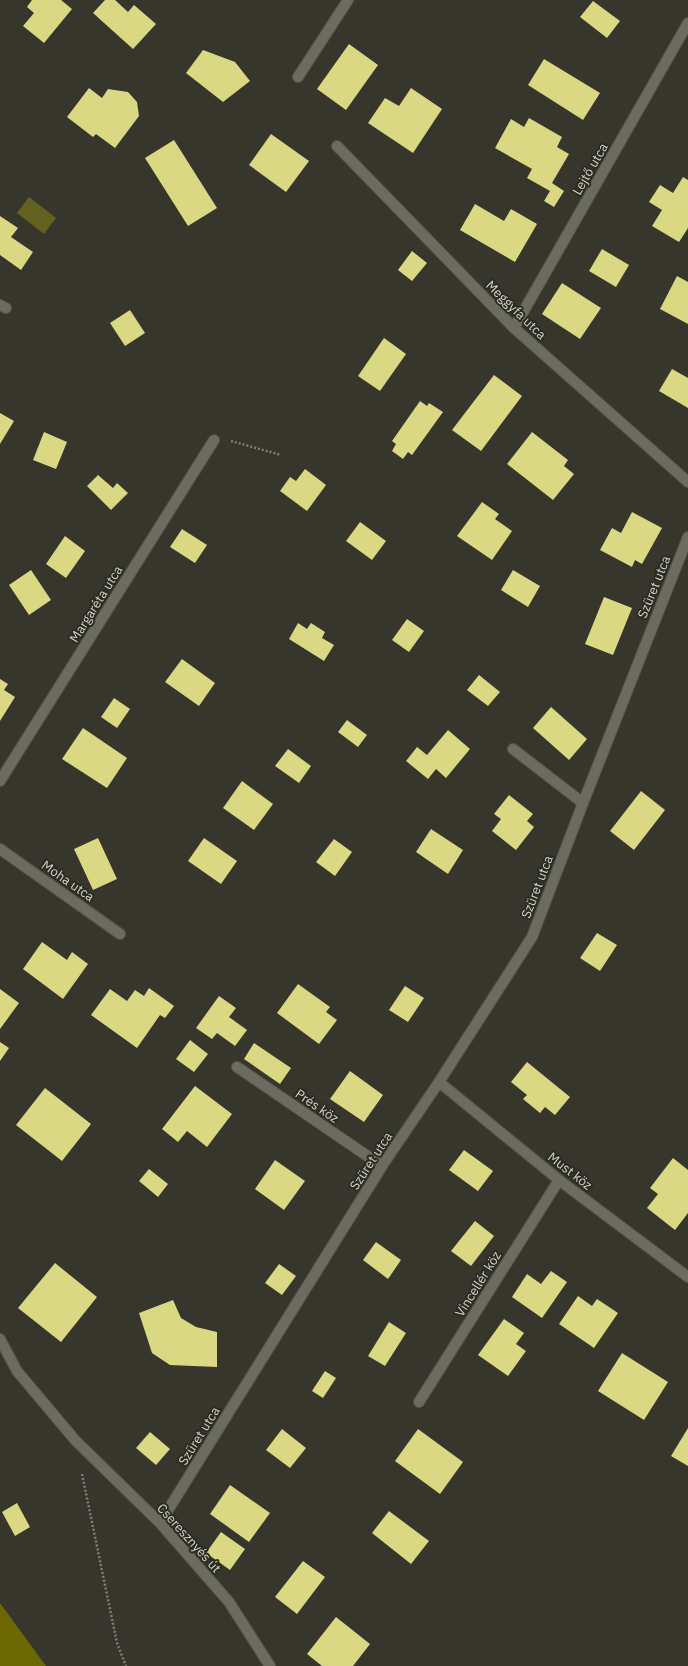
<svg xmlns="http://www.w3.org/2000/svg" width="688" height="1666" viewBox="0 0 688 1666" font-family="'IBM Plex Sans',sans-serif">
<rect width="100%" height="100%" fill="#36362c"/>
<path fill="#6c6803" d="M0,1603L46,1666H0Z"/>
<path fill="#63611f" d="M29,197L56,218L44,234L17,213Z"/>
<g fill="#dad883">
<path d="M32,0H61L72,9L44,43L23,26L34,13L27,7Z"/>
<path d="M105,0H115L128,12L134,5L156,24L133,49L93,13Z"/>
<path d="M593,1L620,21L607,38L580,17Z"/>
<path d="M349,44L378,65L346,110L317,89Z"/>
<path d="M203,50L235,62L250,81L223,102L186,73Z"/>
<path d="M544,59L600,93L583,120L528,85Z"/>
<path d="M89,88L102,98L108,89L128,92L137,102L139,116L115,148L96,134L93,137L67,117Z"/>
<path d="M411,88L442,109L413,153L368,123L385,98L399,106Z"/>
<path d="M529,118L562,137L557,147L569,154L552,183L564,191L554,207L544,201L550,191L527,178L532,169L495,148L511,119L524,127Z"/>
<path d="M271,134L309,161L286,192L249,165Z"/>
<path d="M174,140L217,208L188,226L145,158Z"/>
<path d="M683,177L688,180V228L679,242L652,226L662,210L649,202L660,185L673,193Z"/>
<path d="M475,204L504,221L511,209L537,224L515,262L460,230Z"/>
<path d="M0,216L18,228L11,237L33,252L21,270L0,255Z"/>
<path d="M602,249L629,265L616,287L589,271Z"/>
<path d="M412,251L427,263L412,281L398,270Z"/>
<path d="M677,276L688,282V324L660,309Z"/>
<path d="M562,283L601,308L580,339L542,314Z"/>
<path d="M130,310L145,333L125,346L110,323Z"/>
<path d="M384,338L406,354L380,391L358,376Z"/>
<path d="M672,369L688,378V408L659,391Z"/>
<path d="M494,375L522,396L481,451L452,430Z"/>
<path d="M420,401L427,406L429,403L443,412L412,455L408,452L403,459L392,451L396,444L392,441Z"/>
<path d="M0,413L14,421L0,444Z"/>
<path d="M44,432L67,442L56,469L33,460Z"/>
<path d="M532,432L568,460L564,466L574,474L553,500L507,464Z"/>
<path d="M305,469L326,485L307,511L280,491L290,477L296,481Z"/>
<path d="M98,475L113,488L117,483L128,493L111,510L87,486Z"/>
<path d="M482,502L499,514L495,519L512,531L492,560L457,536Z"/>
<path d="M632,512L662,528L642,564L635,560L632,567L600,550L612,528L621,533Z"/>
<path d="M360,522L386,541L372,560L346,541Z"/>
<path d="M182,529L207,545L195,563L170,547Z"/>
<path d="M65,536L85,551L66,578L46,564Z"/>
<path d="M31,570L51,600L29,615L9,585Z"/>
<path d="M513,570L540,586L528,607L501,590Z"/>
<path d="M604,597L632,608L613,655L585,644Z"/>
<path d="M407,619L424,631L409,652L392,640Z"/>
<path d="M298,623L307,629L311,623L325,632L322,638L334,645L324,661L289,639Z"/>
<path d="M182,659L215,683L199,706L165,682Z"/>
<path d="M479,675L500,692L488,706L467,690Z"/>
<path d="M0,679L8,684L4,690L15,697L0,721Z"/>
<path d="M114,698L130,709L117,728L101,717Z"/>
<path d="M551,707L587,739L569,760L533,728Z"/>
<path d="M347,720L367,735L358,747L338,732Z"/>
<path d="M83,728L127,758L107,788L62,759Z"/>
<path d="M448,730L470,749L446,778L436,769L428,779L406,761L417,747L427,755Z"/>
<path d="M288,749L311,766L299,783L275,766Z"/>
<path d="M242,781L273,804L254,830L223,808Z"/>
<path d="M641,791L665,810L634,850L610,831Z"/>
<path d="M509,795L533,814L527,821L534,827L516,850L492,831L501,819L494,814Z"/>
<path d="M431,829L463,850L448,874L416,852Z"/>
<path d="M98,838L117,879L93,890L74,849Z"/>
<path d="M204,838L237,861L221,884L188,861Z"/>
<path d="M334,839L352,852L335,876L316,862Z"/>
<path d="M597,933L617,945L600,971L580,958Z"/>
<path d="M42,942L67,960L72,952L88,964L63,999L23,969Z"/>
<path d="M298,984L330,1007L326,1012L337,1020L319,1044L277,1013Z"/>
<path d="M405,986L424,998L408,1022L389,1010Z"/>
<path d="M149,988L174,1006L165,1018L160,1015L137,1048L91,1015L110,989L127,1001L135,990L144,996Z"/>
<path d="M0,989L19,1003L0,1029Z"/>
<path d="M219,996L236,1008L229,1017L247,1030L235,1046L217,1033L212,1039L196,1028Z"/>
<path d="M190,1040L208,1054L194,1072L176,1059Z"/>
<path d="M0,1042L9,1048L0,1061Z"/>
<path d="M254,1043L291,1068L280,1084L244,1059Z"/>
<path d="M527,1062L570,1097L555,1115L545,1107L540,1113L523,1099L527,1095L511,1082Z"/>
<path d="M350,1071L383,1095L364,1122L330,1099Z"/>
<path d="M195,1086L232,1114L207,1147L187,1131L178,1142L162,1129Z"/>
<path d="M45,1088L91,1124L62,1161L16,1125Z"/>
<path d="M464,1150L493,1171L478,1191L449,1170Z"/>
<path d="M673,1158L688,1170V1213L675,1230L647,1208L658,1194L650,1188Z"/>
<path d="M275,1160L305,1181L284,1210L255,1189Z"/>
<path d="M149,1169L168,1184L158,1197L139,1181Z"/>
<path d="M475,1221L494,1236L471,1266L451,1251Z"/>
<path d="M376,1242L401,1260L388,1279L363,1260Z"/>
<path d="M55,1263L97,1297L61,1342L18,1308Z"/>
<path d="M279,1264L296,1276L282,1295L265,1283Z"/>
<path d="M551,1271L567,1282L542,1318L512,1297L527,1274L541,1284Z"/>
<path d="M578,1296L592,1306L597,1299L618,1313L594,1348L559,1324Z"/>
<path d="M173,1300L181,1318L196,1327L217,1332V1367L170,1365L152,1353L139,1313Z"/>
<path d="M504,1319L524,1333L516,1344L526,1351L508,1376L478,1355Z"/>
<path d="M389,1322L406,1333L385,1366L368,1356Z"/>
<path d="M622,1353L668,1382L644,1420L598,1391Z"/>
<path d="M325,1371L336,1378L323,1398L312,1391Z"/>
<path d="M688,1428V1466L671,1456Z"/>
<path d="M282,1429L306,1448L290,1468L266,1450Z"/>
<path d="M418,1429L463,1462L440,1494L395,1461Z"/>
<path d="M150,1432L170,1449L156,1465L136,1448Z"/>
<path d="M230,1485L270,1513L249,1542L210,1514Z"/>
<path d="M17,1503L30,1527L15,1536L2,1512Z"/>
<path d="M389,1511L429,1541L411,1564L372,1533Z"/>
<path d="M221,1532L245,1549L230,1570L206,1553Z"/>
<path d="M303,1561L325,1577L297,1614L275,1597Z"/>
<path d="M336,1617L370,1644L353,1666H322L307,1654Z"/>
</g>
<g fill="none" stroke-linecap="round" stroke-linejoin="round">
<defs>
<g id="minor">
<path d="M298,77L348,0"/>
<path d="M337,146L514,328L688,482"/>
<path d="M0,305L6,308"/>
<path d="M514,328L688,23"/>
<path d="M513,749L583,803"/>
<path d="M0,781L214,440"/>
<path d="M0,849L120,934"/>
<path d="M237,1067L382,1166"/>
<path d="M439,1082L559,1180L688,1277"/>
<path d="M0,1339L17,1371L75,1440L160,1523L229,1602L270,1666"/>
<path d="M419,1402L559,1180"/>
<path d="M160,1523L382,1166L439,1082L532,937L583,803L688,537"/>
</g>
</defs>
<use href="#minor" stroke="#54544b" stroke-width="12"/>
<g stroke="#7e7e75" stroke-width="2.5" stroke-dasharray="2 2" stroke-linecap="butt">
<path d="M231,441L281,455"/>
<path d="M82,1474L117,1643L126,1666"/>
</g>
<use href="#minor" stroke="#6b6b5f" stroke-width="10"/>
</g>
<g text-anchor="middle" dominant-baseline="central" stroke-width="4" stroke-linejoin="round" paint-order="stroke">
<g font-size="13" fill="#d3d3cc" stroke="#2c2c22">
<text transform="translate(590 169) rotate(-60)">Lejtő utca</text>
<text transform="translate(516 310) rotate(44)">Meggyfa utca</text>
<text transform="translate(654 587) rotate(-68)">Szüret utca</text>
<text transform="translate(96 604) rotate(-58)">Margaréta utca</text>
<text transform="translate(68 881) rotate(35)">Moha utca</text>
<text transform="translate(537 887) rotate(-69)">Szüret utca</text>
<text transform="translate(317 1106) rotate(34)">Prés köz</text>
<text transform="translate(371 1161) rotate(-57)">Szüret utca</text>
<text transform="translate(570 1171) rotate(38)">Must köz</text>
<text transform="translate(478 1284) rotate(-58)">Vincellér köz</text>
<text transform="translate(199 1436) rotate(-58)">Szüret utca</text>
<text transform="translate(189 1538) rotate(48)">Cseresznyés út</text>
</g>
</g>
</svg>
